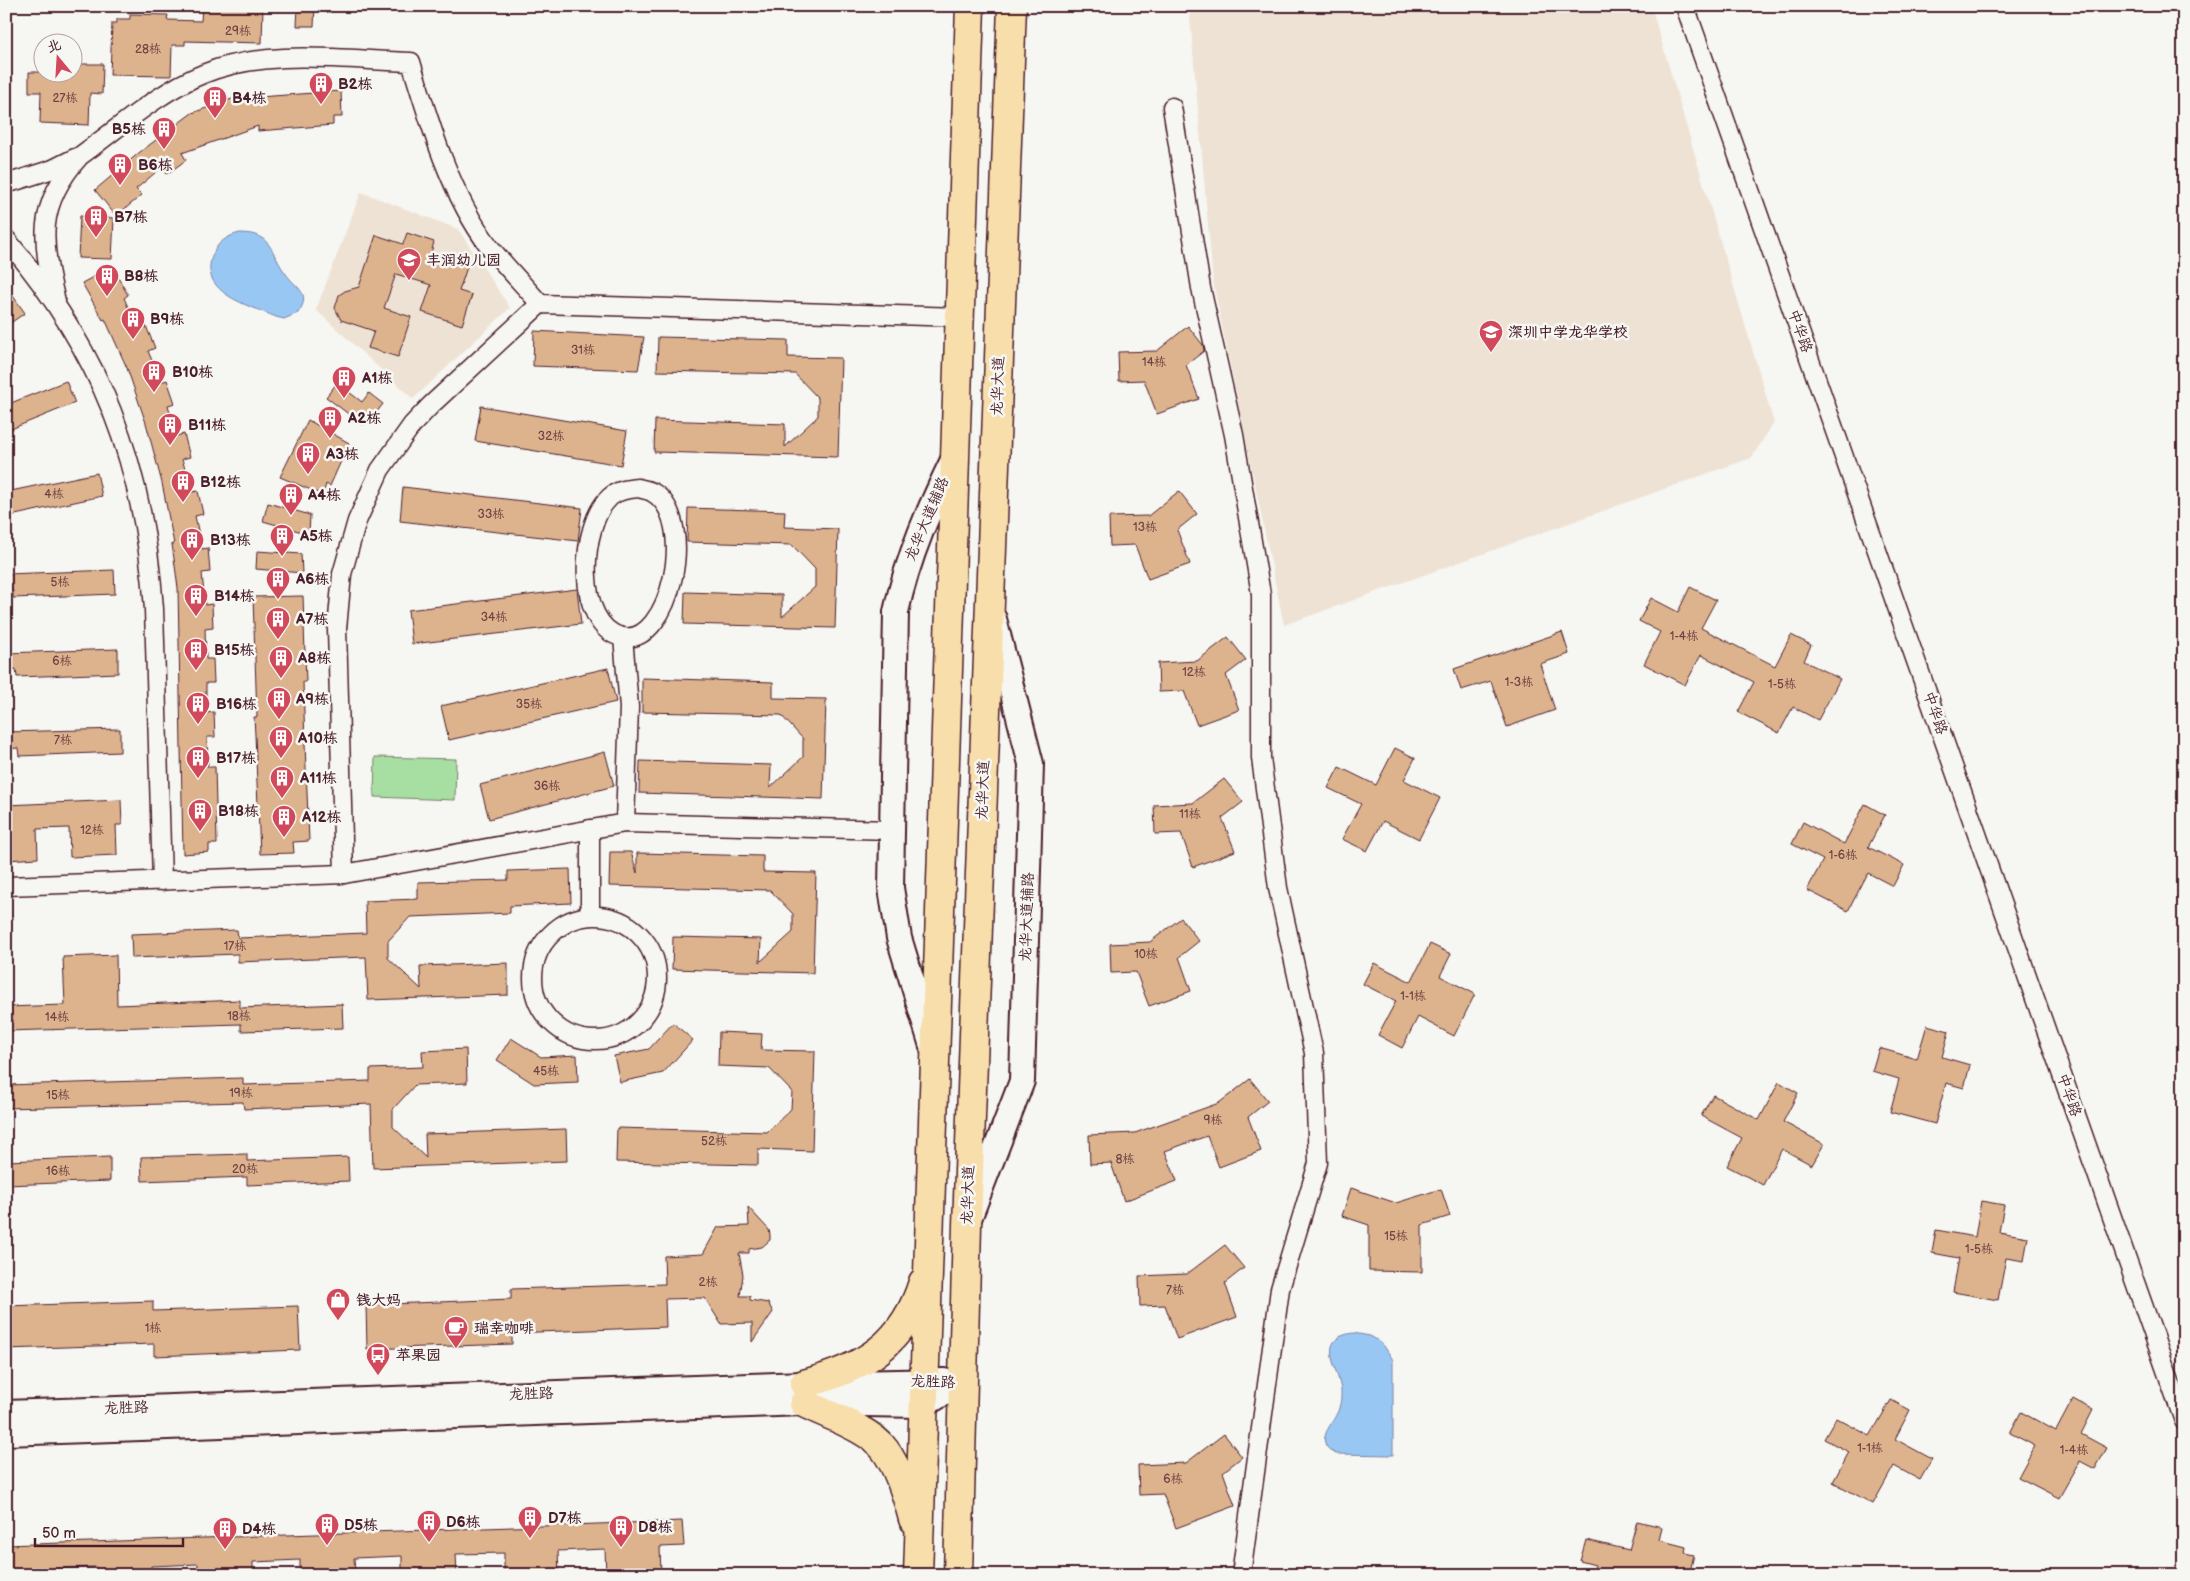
<svg xmlns="http://www.w3.org/2000/svg" width="2190" height="1581" viewBox="0 0 2190 1581" font-family="'Balsamiq Sans','LXGW WenKai TC',sans-serif">
<rect width="100%" height="100%" fill="#f6f6f2"/>
<filter id="ink" filterUnits="userSpaceOnUse"><feTurbulence type="fractalNoise" baseFrequency=".02" numOctaves="2"/><feDisplacementMap in="SourceGraphic" scale="10" xChannelSelector="R" yChannelSelector="G"/><feConvolveMatrix kernelMatrix="1 2 1 2 8 2 1 2 1" color-interpolation-filters="sRGB"/></filter>
<g filter="url(#ink)">
<g fill="#eee2d4">
<path d="M1189,6H1651L1774,423L1751,458L1284,625L1213,282Z"/>
<path d="M361,192L458,229L510,308L413,399L316,310Z"/>
</g>
<path fill="#a7dea2" stroke="#787e66" d="M375,757L456,759L455,800L374,797Z"/>
<g fill="#99c7f4" stroke="#7984a4">
<path d="M240,233C273,233 270,253 286,274C297,289 312,293 298,313L284,319L276,317C251,306 196,293 213,254C218,242 227,236 240,233Z"/>
<path d="M1353,1333L1370,1336L1377,1340L1384,1346L1393,1360V1455L1336,1454C1311,1441 1334,1425 1339,1408C1341,1401 1342,1393 1340,1385C1336,1365 1317,1338 1353,1333Z"/>
</g>
<g fill="#ddb38e" stroke="#4a1f2b">
<path d="M202,6H263L262,43L185,41V45H172L171,76L110,75L112,23H117V19H130V14L168,15L167,20L201,21Z"/>
<path d="M298,6H315L314,26H297Z"/>
<path d="M72,64H103L102,94L90,93L89,125L40,123L41,92H29V72H72Z"/>
<path d="M341,91L342,117H333V125L258,131V126L182,153L186,160L167,174L162,167L136,189L142,195L116,216L95,190L140,152L192,113L232,99Z"/>
<path d="M80,216L114,218L112,259L78,258Z"/>
<path d="M407,233L434,242L431,253L468,264L459,291L472,295L462,325L422,312L431,285L396,274L384,308L411,317L398,357L368,348L374,331L341,320L335,308L339,295L345,291L359,287L376,235L403,244Z"/>
<path d="M112,267L128,295L124,298L138,330L146,326L155,348L148,351L161,382L167,380L175,403L168,405L176,436L184,434L190,457L182,459L192,492L198,491L203,514L195,516L202,549L208,548L210,572L202,573L205,605L212,604L213,628L205,629L206,659H213L214,683H206V713L214,712L215,737H207L208,767H215L217,844H209V852L183,854L178,588L172,544H174L162,483L146,423L127,368L105,319L103,320L82,283Z"/>
<path d="M6,286L25,313L6,326Z"/>
<path d="M1188,326L1203,345L1204,351L1186,365L1199,399L1157,414L1144,380L1119,381L1118,352L1157,351Z"/>
<path d="M534,331L644,337L638,370L533,366Z"/>
<path d="M658,337L788,340V357L841,358L838,457L654,452L655,420L785,424V447L818,416V398L795,374L657,371Z"/>
<path d="M66,381L75,403L6,431V405Z"/>
<path d="M337,383L362,402L369,393L383,404L372,418L368,415L363,425L326,397Z"/>
<path d="M481,406L627,431L621,465L475,441Z"/>
<path d="M308,420L349,443L330,486L326,484L323,495L280,477Z"/>
<path d="M97,473L102,496L6,517V492Z"/>
<path d="M403,487L582,508L578,541L400,521Z"/>
<path d="M1179,491L1197,514L1177,530L1190,564L1148,579L1135,545L1110,546L1109,517L1148,516Z"/>
<path d="M268,503L310,515L309,534L263,521Z"/>
<path d="M688,508L785,511L784,527L838,529L835,628L684,624L685,592L782,595V617L815,587V569L792,545L687,542Z"/>
<path d="M257,551L301,554L302,573L256,569Z"/>
<path d="M114,570L115,594L13,598V591H6V574Z"/>
<path d="M1690,587L1716,600L1701,628L1775,666L1791,635L1811,645L1804,661L1840,679L1818,720L1793,707L1779,733L1738,712L1754,682L1701,655L1685,685L1644,664L1660,632L1639,621L1651,598L1678,612Z"/>
<path d="M577,589L581,624L412,644L408,610Z"/>
<path d="M303,596L306,682H303L305,744L309,841L293,842L294,853L260,854L255,735L254,717H257L253,597Z"/>
<path d="M1562,632L1569,654L1540,664L1555,710L1507,727L1491,681L1461,690L1454,669Z"/>
<path d="M1228,637L1246,660L1226,675L1239,710L1197,725L1184,691L1159,692L1158,663L1197,661Z"/>
<path d="M118,649V673L17,677L16,669L6,670V653Z"/>
<path d="M608,668L616,702L449,740L441,706Z"/>
<path d="M642,678L773,682V698L826,699L823,799L639,793L640,761L771,765L770,788L803,757V739L781,715L642,712Z"/>
<path d="M120,729V752L19,756L18,748L6,749V732Z"/>
<path d="M1395,748L1415,758L1404,780L1440,798L1419,839L1383,821L1367,851L1342,839L1361,804L1328,788L1339,767L1376,785Z"/>
<path d="M605,752L614,786L489,819L480,785Z"/>
<path d="M1224,779L1243,802L1222,818L1235,851L1193,867L1181,833L1155,834L1154,805L1193,803Z"/>
<path d="M121,800L122,825H116L117,855L70,857L69,828L37,829L38,858L6,860V805Z"/>
<path d="M1865,804L1885,815L1868,847L1904,865L1893,886L1868,873L1848,911L1807,890L1823,860L1792,844L1803,822L1844,844Z"/>
<path d="M610,852H631L637,873V853L763,856V872L816,873L813,973L672,969L673,937L761,939L760,962L793,932V914L770,890L609,886Z"/>
<path d="M570,869L571,903L510,906V913L410,917L388,941V958L421,989L420,966L508,963V995L368,1000L366,957L238,962V954L132,958L131,934L237,930L238,938L366,933L365,901L418,899V882L508,880V871Z"/>
<path d="M1181,918L1199,941L1179,957L1191,991L1149,1006L1136,972L1111,973L1110,944L1150,942Z"/>
<path d="M1430,944L1451,954L1440,976L1475,994L1454,1036L1418,1017L1402,1048L1378,1035L1396,1001L1363,984L1374,963L1411,982Z"/>
<path d="M116,955L117,1005L240,1000V1008L342,1004L343,1028L241,1031V1024L6,1031V1007L65,1005L63,957Z"/>
<path d="M673,1023L693,1040L663,1073L620,1082L614,1056L649,1049Z"/>
<path d="M1927,1025L1949,1031L1942,1057L1970,1065L1964,1088L1946,1083L1935,1124L1890,1112L1899,1079L1872,1071L1879,1048L1917,1059Z"/>
<path d="M719,1032L762,1034L761,1050L815,1051L812,1151L758,1149V1165L616,1162L617,1128L767,1132L791,1109L792,1092L769,1068L718,1066Z"/>
<path d="M511,1038L541,1057L577,1055L578,1082L534,1084L497,1060Z"/>
<path d="M466,1049L467,1083L415,1085L393,1109V1127L426,1158L425,1134L566,1129L567,1161L373,1168L371,1104L244,1109L243,1102L6,1108V1085L243,1078V1085L370,1081V1069L423,1067L422,1051Z"/>
<path d="M1250,1079L1268,1101L1248,1117L1261,1151L1219,1167L1207,1136L1190,1142L1165,1151L1177,1181L1124,1201L1111,1163L1090,1164L1089,1135L1135,1133L1219,1103Z"/>
<path d="M1779,1082L1798,1093L1783,1122L1824,1144L1812,1165L1782,1149L1763,1185L1727,1166L1742,1138L1701,1116L1713,1095L1759,1120Z"/>
<path d="M247,1154V1161L348,1157L349,1181L247,1185V1177L142,1181L141,1157Z"/>
<path d="M110,1157V1181L6,1185V1161Z"/>
<path d="M1351,1188L1396,1203L1441,1189L1450,1216L1422,1225V1272L1369,1271V1225L1342,1216Z"/>
<path d="M1981,1201L2004,1205L1999,1232L2028,1237L2024,1261L2006,1258L1998,1300L1953,1292L1959,1258L1932,1253L1936,1230L1975,1237Z"/>
<path d="M748,1207L769,1230L770,1235V1240L762,1247L749,1249V1253H739L743,1275L740,1296H750V1300L768,1303L773,1312L752,1342V1323L721,1324L705,1298L665,1299L666,1327L512,1333V1344L367,1349L366,1305L511,1299V1289L665,1284L664,1256L703,1254L718,1227L749,1226Z"/>
<path d="M1225,1245L1244,1268L1225,1283L1237,1317L1177,1339L1165,1305L1140,1306L1139,1276L1187,1274Z"/>
<path d="M153,1301V1311L298,1306L300,1350L154,1356V1344L6,1349V1306Z"/>
<path d="M2073,1399L2093,1410L2081,1434L2107,1448L2095,1469L2080,1461L2059,1498L2018,1477L2035,1446L2010,1433L2021,1412L2056,1431Z"/>
<path d="M1891,1400L1910,1410L1895,1439L1932,1459L1920,1480L1894,1466L1873,1504L1833,1482L1849,1452L1824,1439L1836,1418L1870,1436Z"/>
<path d="M1224,1434L1242,1457L1223,1472L1235,1506L1176,1528L1163,1494L1139,1495L1138,1465L1186,1463Z"/>
<path d="M682,1521L684,1546L660,1547L661,1575H606L605,1549L558,1551L559,1575H504V1553L456,1554L457,1575H402V1556L354,1558L355,1575H300V1560L253,1562V1575H198V1564L151,1566V1575H97L96,1567L49,1569V1575H6V1545Z"/>
<path d="M1637,1521L1658,1526L1662,1528L1659,1540L1686,1547L1685,1553L1694,1555L1689,1575H1614L1594,1570L1595,1565L1580,1561L1586,1540L1629,1550Z"/>
</g>
<g fill="none" stroke-linecap="round" stroke-linejoin="round">
<defs>
<g id="street">
<path d="M1685,6L2184,1421"/>
<path d="M1172,107L1201,288L1234,435L1261,594V758L1278,888L1314,1053L1318,1163L1280,1289L1241,1575"/>
<path d="M6,184L53,169L75,158"/>
<path d="M6,239C101,351 144,463 154,609L162,881"/>
<path d="M56,302C42,242 35,206 80,156C119,128 158,92 203,74C265,48 345,60 411,62C429,122 451,196 489,246C505,266 523,284 540,304"/>
<path d="M638,488C642,489 648,490 652,492C699,518 670,647 622,637C575,627 579,525 610,497C618,490 628,489 638,488Z"/>
<path d="M623,637L629,707L625,823"/>
<path d="M590,829V916"/>
<path d="M344,874L337,629L342,574L357,521L380,470L412,425L431,405L540,304L960,317"/>
<path d="M6,886L344,874L625,823L892,830"/>
<circle cx="595" cy="978" r="62"/>
</g>
<g id="secondary">
<path d="M932,1046L899,938L891,888L896,612C908,556 930,507 955,456"/>
<path d="M970,1216L1022,1081L1031,764L994,619"/>
<path d="M6,1413L804,1384L944,1381"/>
<path d="M6,1433L804,1403L923,1405L963,1382"/>
</g>
<g id="primary">
<path d="M804,1384C864,1368 904,1344 923,1282"/>
<path d="M804,1403C827,1415 870,1429 885,1450C899,1469 907,1496 913,1519"/>
<path d="M918,1575L970,6"/>
<path d="M958,1575L967,1225L1012,6"/>
</g>
</defs>
<use href="#street" stroke="#4a1f2b" stroke-width="21"/>
<use href="#secondary" stroke="#4a1f2b" stroke-width="28"/>
<use href="#primary" stroke="#4a1f2b" stroke-width="31"/>
<use href="#street" stroke="#f6f6f2" stroke-width="18"/>
<use href="#secondary" stroke="#f6f6f2" stroke-width="24"/>
<use href="#primary" stroke="#f8deab" stroke-width="28"/>
</g>
</g>
<defs>
<symbol id="building-pin" viewBox="-11 -11 22 30"><path d="M0 17L-7.5 6A9.5 9.5 0 1 1 7.5 6Z" fill="#d1495b" stroke="#f6f6f2"/><path d="M-4-6H4V6H1V3H-1V6H-4ZM-2.5-4.3h1.7v1.8h-1.7ZM.8-4.3h1.7v1.8H.8ZM-2.5-1h1.7V.8h-1.7ZM.8-1h1.7V.8H.8Z" fill="#fff"/></symbol>
<symbol id="school-pin" viewBox="-11 -11 22 30"><path d="M0 17L-7.5 6A9.5 9.5 0 1 1 7.5 6Z" fill="#d1495b" stroke="#f6f6f2"/><path d="M0-5L7-2L0 1L-7-2ZM-4 1L0 2.5L4 1V4Q0 6-4 4Z" fill="#fff"/></symbol>
<symbol id="shop-pin" viewBox="-11 -11 22 30"><path d="M0 17L-7.5 6A9.5 9.5 0 1 1 7.5 6Z" fill="#d1495b" stroke="#f6f6f2"/><path d="M-5-2.5h2.3a2.7 3.5 0 0 1 5.4 0H5L5.5 6h-11ZM-1.5-2.5h3a1.5 2.3 0 0 0-3 0Z" fill="#fff"/></symbol>
<symbol id="cafe-pin" viewBox="-11 -11 22 30"><path d="M0 17L-7.5 6A9.5 9.5 0 1 1 7.5 6Z" fill="#d1495b" stroke="#f6f6f2"/><path d="M-5.5-4.5H6V0H3Q3 3.5 0 3.5H-2.5Q-5.5 3.5-5.5 0ZM3-3.2v2h1.7v-2ZM-6 4.5H4V6H-6Z" fill="#fff"/></symbol>
<symbol id="bus-pin" viewBox="-11 -11 22 30"><path d="M0 17L-7.5 6A9.5 9.5 0 1 1 7.5 6Z" fill="#d1495b" stroke="#f6f6f2"/><path d="M-5-6H5V4H4V6H2V4H-2V6H-4V4H-5ZM-3.5-4V0h7V-4ZM-3.5 1.2v1.5H-2V1.2ZM2 1.2v1.5H3.5V1.2Z" fill="#fff"/></symbol>
</defs>
<g fill-rule="evenodd">
<use href="#building-pin" x="307" y="70" width="28" height="38"/>
<use href="#building-pin" x="201" y="84" width="28" height="38"/>
<use href="#building-pin" x="150" y="115" width="28" height="38"/>
<use href="#building-pin" x="106" y="151" width="28" height="38"/>
<use href="#building-pin" x="82" y="203" width="28" height="38"/>
<use href="#school-pin" x="395" y="246" width="28" height="38"/>
<use href="#building-pin" x="93" y="262" width="28" height="38"/>
<use href="#building-pin" x="119" y="305" width="28" height="38"/>
<use href="#school-pin" x="1477" y="318" width="28" height="38"/>
<use href="#building-pin" x="140" y="358" width="28" height="38"/>
<use href="#building-pin" x="330" y="364" width="28" height="38"/>
<use href="#building-pin" x="316" y="404" width="28" height="38"/>
<use href="#building-pin" x="156" y="411" width="28" height="38"/>
<use href="#building-pin" x="294" y="440" width="28" height="38"/>
<use href="#building-pin" x="169" y="468" width="28" height="38"/>
<use href="#building-pin" x="277" y="481" width="28" height="38"/>
<use href="#building-pin" x="268" y="522" width="28" height="38"/>
<use href="#building-pin" x="178" y="526" width="28" height="38"/>
<use href="#building-pin" x="264" y="565" width="28" height="38"/>
<use href="#building-pin" x="182" y="582" width="28" height="38"/>
<use href="#building-pin" x="264" y="605" width="28" height="38"/>
<use href="#building-pin" x="182" y="636" width="28" height="38"/>
<use href="#building-pin" x="267" y="644" width="28" height="38"/>
<use href="#building-pin" x="265" y="685" width="28" height="38"/>
<use href="#building-pin" x="184" y="690" width="28" height="38"/>
<use href="#building-pin" x="267" y="724" width="28" height="38"/>
<use href="#building-pin" x="184" y="744" width="28" height="38"/>
<use href="#building-pin" x="268" y="764" width="28" height="38"/>
<use href="#building-pin" x="186" y="797" width="28" height="38"/>
<use href="#building-pin" x="270" y="803" width="28" height="38"/>
<use href="#shop-pin" x="324" y="1286" width="28" height="38"/>
<use href="#cafe-pin" x="442" y="1314" width="28" height="38"/>
<use href="#bus-pin" x="364" y="1341" width="28" height="38"/>
<use href="#building-pin" x="516" y="1504" width="28" height="38"/>
<use href="#building-pin" x="415" y="1508" width="28" height="38"/>
<use href="#building-pin" x="313" y="1511" width="28" height="38"/>
<use href="#building-pin" x="607" y="1513" width="28" height="38"/>
<use href="#building-pin" x="211" y="1515" width="28" height="38"/>
</g>
<g text-anchor="middle" dominant-baseline="central" stroke-width="5" stroke-linejoin="round" paint-order="stroke">
<g font-size="12" fill="#6f4444">
<text x="238" y="31">29栋</text>
<text x="148" y="49">28栋</text>
<text x="65" y="98">27栋</text>
<text x="583" y="350">31栋</text>
<text x="1154" y="362">14栋</text>
<text x="551" y="436">32栋</text>
<text x="54" y="494">4栋</text>
<text x="491" y="514">33栋</text>
<text x="1145" y="527">13栋</text>
<text x="60" y="582">5栋</text>
<text x="494" y="617">34栋</text>
<text x="1684" y="636">1-4栋</text>
<text x="62" y="661">6栋</text>
<text x="1194" y="672">12栋</text>
<text x="1519" y="682">1-3栋</text>
<text x="1782" y="684">1-5栋</text>
<text x="529" y="704">35栋</text>
<text x="63" y="740">7栋</text>
<text x="547" y="786">36栋</text>
<text x="1190" y="814">11栋</text>
<text x="92" y="830">12栋</text>
<text x="1843" y="855">1-6栋</text>
<text x="235" y="946">17栋</text>
<text x="1146" y="954">10栋</text>
<text x="1413" y="996">1-1栋</text>
<text x="239" y="1016">18栋</text>
<text x="57" y="1017">14栋</text>
<text x="546" y="1071">45栋</text>
<text x="241" y="1093">19栋</text>
<text x="58" y="1095">15栋</text>
<text x="1213" y="1120">9栋</text>
<text x="714" y="1141">52栋</text>
<text x="1125" y="1159">8栋</text>
<text x="245" y="1169">20栋</text>
<text x="58" y="1171">16栋</text>
<text x="1396" y="1236">15栋</text>
<text x="1979" y="1249">1-5栋</text>
<text x="708" y="1282">2栋</text>
<text x="1175" y="1290">7栋</text>
<text x="153" y="1328">1栋</text>
<text x="1870" y="1448">1-1栋</text>
<text x="2074" y="1450">1-4栋</text>
<text x="1173" y="1479">6栋</text>
</g>
<g font-size="15" font-weight="bold" fill="#4a1f2b" stroke="#f6f6f2" text-anchor="start">
<text x="338" y="84">B2栋</text>
<text x="232" y="98">B4栋</text>
<text x="146" y="129" text-anchor="end">B5栋</text>
<text x="138" y="165">B6栋</text>
<text x="114" y="217">B7栋</text>
<text x="426" y="260">丰润幼儿园</text>
<text x="124" y="276">B8栋</text>
<text x="150" y="319">B9栋</text>
<text x="1508" y="332">深圳中学龙华学校</text>
<text x="172" y="372">B10栋</text>
<text x="362" y="378">A1栋</text>
<text x="348" y="418">A2栋</text>
<text x="188" y="425">B11栋</text>
<text x="326" y="454">A3栋</text>
<text x="200" y="482">B12栋</text>
<text x="308" y="495">A4栋</text>
<text x="300" y="536">A5栋</text>
<text x="210" y="540">B13栋</text>
<text x="296" y="579">A6栋</text>
<text x="214" y="596">B14栋</text>
<text x="296" y="619">A7栋</text>
<text x="214" y="650">B15栋</text>
<text x="298" y="658">A8栋</text>
<text x="296" y="699">A9栋</text>
<text x="216" y="704">B16栋</text>
<text x="298" y="738">A10栋</text>
<text x="216" y="758">B17栋</text>
<text x="300" y="778">A11栋</text>
<text x="218" y="811">B18栋</text>
<text x="302" y="817">A12栋</text>
<text x="356" y="1300">钱大妈</text>
<text x="474" y="1328">瑞幸咖啡</text>
<text x="396" y="1355">苹果园</text>
<text x="548" y="1518">D7栋</text>
<text x="446" y="1522">D6栋</text>
<text x="344" y="1525">D5栋</text>
<text x="638" y="1527">D8栋</text>
<text x="242" y="1529">D4栋</text>
</g>
<g font-size="15" fill="#4a1f2b" stroke="#f6f6f2">
<text transform="translate(1800 331) rotate(71)">中华路</text>
<text transform="translate(998 386) rotate(-88)">龙华大道</text>
<text transform="translate(927 519) rotate(-67)">龙华大道辅路</text>
<text transform="translate(1935 713) rotate(71)">中华路</text>
<text transform="translate(983 790) rotate(-88)">龙华大道</text>
<text transform="translate(1027 917) rotate(-88)">龙华大道辅路</text>
<text transform="translate(2069 1095) rotate(71)">中华路</text>
<text transform="translate(968 1195) rotate(-88)">龙华大道</text>
<text transform="translate(933 1382) rotate(2)">龙胜路</text>
<text transform="translate(531 1394) rotate(-2)">龙胜路</text>
<text transform="translate(126 1408) rotate(-2)">龙胜路</text>
</g>
</g>
<rect width="2190" height="1581" fill="none" stroke="#f6f6f2" stroke-width="25"/>
<rect x="12" y="12" width="2165" height="1556" fill="none" stroke="#4a1f2b" stroke-width="2" filter="url(#ink)"/>
<g transform="translate(58 58) rotate(342)"><circle r="24" fill="#f6f6f2" stroke="#b1a0a2"/>
<path d="M0-4L9 19L0 12L-9 19Z" fill="#d1495b"/>
<text y="-8" font-size="14" font-weight="bold" text-anchor="middle" fill="#4a1f2b">北</text>
</g>
<path d="M35 1538v8h148v-8" fill="none" stroke="#4a1f2b" stroke-width="2.5"/>
<text x="42" y="1538" font-size="15" fill="#4a1f2b" stroke="#f6f6f2" stroke-width="4" paint-order="stroke">50 m</text>
</svg>
